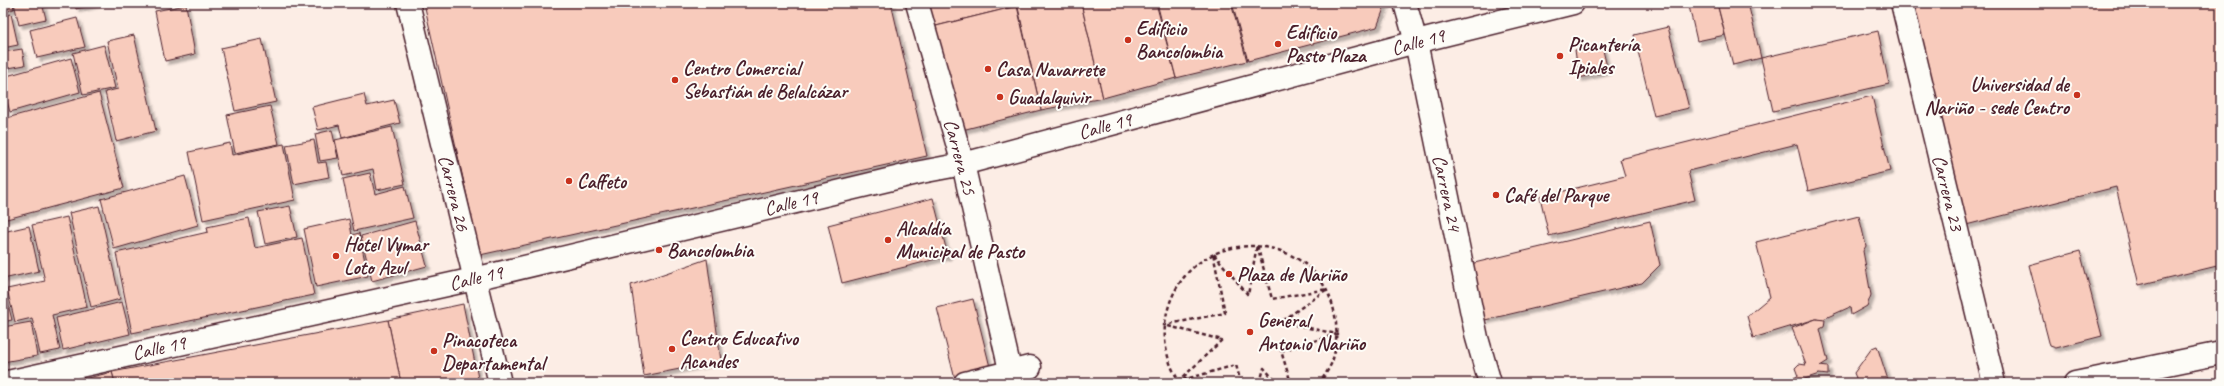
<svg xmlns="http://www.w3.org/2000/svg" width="2224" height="386" viewBox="0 0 2224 386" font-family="Caveat,sans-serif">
<defs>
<filter id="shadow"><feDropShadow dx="3.5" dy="3.5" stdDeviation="1" flood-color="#0004"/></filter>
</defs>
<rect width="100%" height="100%" fill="#fcede5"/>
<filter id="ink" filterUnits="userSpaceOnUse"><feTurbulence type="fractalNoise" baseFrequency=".025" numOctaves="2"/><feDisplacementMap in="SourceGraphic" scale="8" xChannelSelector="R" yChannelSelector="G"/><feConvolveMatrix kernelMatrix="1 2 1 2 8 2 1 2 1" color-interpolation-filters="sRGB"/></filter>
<g filter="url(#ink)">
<g fill="#f8cbbc" stroke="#4a1f2b" filter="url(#shadow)">
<path d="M3,3H13L14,9L3,12Z"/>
<path d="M14,3H42L46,19L19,25Z"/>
<path d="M75,3H99L76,9Z"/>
<path d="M424,3H891L927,156L480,255Z"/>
<path d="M925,3H1017V6L932,27Z"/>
<path d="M1017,3H1081L1103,98L1041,110Z"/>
<path d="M1081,3H1156L1176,78L1103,98Z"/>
<path d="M1157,3H1231L1247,61L1176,78Z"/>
<path d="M1232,3H1386L1377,27L1248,61Z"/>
<path d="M1703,3H1717L1725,35L1697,41L1689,6Z"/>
<path d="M1717,3H1748L1761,58L1733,65Z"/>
<path d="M1910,3H2221V265L2139,285L2116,187L1966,225Z"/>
<path d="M186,5L195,54L165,61L155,11Z"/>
<path d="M1017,6L1041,110L962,130L932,27Z"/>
<path d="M11,14L18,45L3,48V16Z"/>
<path d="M77,18L85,47L37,58L30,30Z"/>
<path d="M1668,27L1689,108L1654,116L1634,35Z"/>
<path d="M1878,31L1889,84L1773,111L1761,58Z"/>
<path d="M134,35L156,131L116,141L105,92L118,89L107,41Z"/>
<path d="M262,39L276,102L235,111L221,48Z"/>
<path d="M104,45L115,88L83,95L73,53Z"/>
<path d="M1602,46L1608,71L1579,78L1575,50Z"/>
<path d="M22,49L25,65L3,69V52Z"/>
<path d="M71,58L80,92L10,112L3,87V77Z"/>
<path d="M99,93L124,188L3,220V119Z"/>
<path d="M364,94L367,106L394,100L400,123L342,138L339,125L318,130L312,107Z"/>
<path d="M1872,96L1890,171L1808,191L1797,144L1688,171L1695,200L1549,236L1540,197L1625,176L1620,159Z"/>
<path d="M3,101L6,112L3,113Z"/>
<path d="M270,106L279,144L235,153L227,115Z"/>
<path d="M392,127L405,184L377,190L373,169L343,176L335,140Z"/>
<path d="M332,130L338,158L320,161L315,134Z"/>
<path d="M314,140L318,163L326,162L329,177L294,184L286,145Z"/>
<path d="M230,143L232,155L284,144L295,200L203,220L189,152Z"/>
<path d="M370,173L375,194L405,186L413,218L354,231L343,179Z"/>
<path d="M185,176L198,225L114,249L101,199Z"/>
<path d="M933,198L948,256L842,283L828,225Z"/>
<path d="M99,206L120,299L91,307L69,213Z"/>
<path d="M290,206L297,237L265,244L258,212Z"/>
<path d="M1859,216L1866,246L1863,251L1871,295L1867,306L1851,315L1850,307L1821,320L1816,319L1753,338L1747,316L1770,297L1756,242Z"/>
<path d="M67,217L87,307L52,315L60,350L40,354L32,318L15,322L7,289L45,281L32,225Z"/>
<path d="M249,218L255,248L302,238L314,295L132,333L116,253L208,232L207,227Z"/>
<path d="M349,219L352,235L359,233L368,276L316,287L304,229Z"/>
<path d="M415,221L427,266L372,281L361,236Z"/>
<path d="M1650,221L1660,265L1642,283L1485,320L1470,264Z"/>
<path d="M29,226L39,271L3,279V232Z"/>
<path d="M2080,251L2102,336L2056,348L2050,346L2029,265Z"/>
<path d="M707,259L721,361L644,376L631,285Z"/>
<path d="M3,284L12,320L3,322Z"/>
<path d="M973,299L994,383H956L937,308Z"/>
<path d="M122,302L130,334L63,350L56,318Z"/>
<path d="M463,304L479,383H401L388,320Z"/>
<path d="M1816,319L1825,320L1824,327L1820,329L1828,361L1820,366L1828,367V375L1819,374L1793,383H1782L1798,376L1795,368L1799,364L1806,365L1792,328Z"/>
<path d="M388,320L401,383H115L112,372Z"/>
<path d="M31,322L37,356L3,362V327Z"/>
<path d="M1877,346L1889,383H1858L1854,373L1872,348Z"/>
<path d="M112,372L115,383H68Z"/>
</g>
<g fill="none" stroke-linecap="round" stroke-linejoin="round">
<defs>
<g id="minor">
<path d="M408,3L500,383"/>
<path d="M917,3L963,164L1013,383"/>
<path d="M1405,3L1416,42L1477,338L1490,383"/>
<path d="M1902,3L1994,383"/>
<path d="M3,383L474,279L921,172L963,164L1416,42L1573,3"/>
<path d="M965,383L1030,367"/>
<path d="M2075,383L2221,353"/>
</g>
</defs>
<use href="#minor" stroke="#4a1f2b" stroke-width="25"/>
<g stroke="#4a1f2b" stroke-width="2.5" stroke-dasharray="4 3" stroke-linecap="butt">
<path d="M1181,383C1167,366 1162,338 1166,317C1185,219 1326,224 1336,323C1337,335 1336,350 1332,362C1329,369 1324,376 1320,383"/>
<path d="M1241,383L1236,365L1179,381L1222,340L1164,325L1225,313L1213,253L1248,295L1257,245L1272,299L1327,289L1281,322L1337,334L1281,351L1291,383"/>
<path d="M1260,383L1264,368L1277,383"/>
</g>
<use href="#minor" stroke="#fdfcf7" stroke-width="22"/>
</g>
</g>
<g fill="#c8321e" stroke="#fdfcf7" stroke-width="1.5">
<circle cx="1128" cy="40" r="4"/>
<circle cx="1278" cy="44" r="4"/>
<circle cx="1560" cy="56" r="4"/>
<circle cx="988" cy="69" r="4"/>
<circle cx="675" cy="80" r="4"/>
<circle cx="2077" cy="95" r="4"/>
<circle cx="1000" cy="97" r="4"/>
<circle cx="569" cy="181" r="4"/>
<circle cx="1496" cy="195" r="4"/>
<circle cx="888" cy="240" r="4"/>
<circle cx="659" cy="250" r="4"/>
<circle cx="336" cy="256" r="4"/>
<circle cx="1229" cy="274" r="4"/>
<circle cx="1250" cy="332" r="4"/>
<circle cx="672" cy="349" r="4"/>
<circle cx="434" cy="351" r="4"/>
</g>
<g text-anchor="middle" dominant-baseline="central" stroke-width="4" stroke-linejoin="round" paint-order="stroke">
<g font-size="20" font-weight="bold" fill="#4a1f2b" stroke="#fdfcf7" text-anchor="start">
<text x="1136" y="28">Edificio<tspan x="1136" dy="23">Bancolombia</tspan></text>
<text x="1286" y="32">Edificio<tspan x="1286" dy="23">Pasto Plaza</tspan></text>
<text x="1568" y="44">Picantería<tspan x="1568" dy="23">Ipiales</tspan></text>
<text x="683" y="68">Centro Comercial<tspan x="683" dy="23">Sebastián de Belalcázar</tspan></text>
<text x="996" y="69">Casa Navarrete</text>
<text x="2069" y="84" text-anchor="end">Universidad de<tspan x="2069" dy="23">Nariño - sede Centro</tspan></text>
<text x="1008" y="97">Guadalquivir</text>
<text x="577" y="181">Caffeto</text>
<text x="1504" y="195">Café del Parque</text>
<text x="896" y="228">Alcaldía<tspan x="896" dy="23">Municipal de Pasto</tspan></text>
<text x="344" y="244">Hotel Vymar<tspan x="344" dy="23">Loto Azul</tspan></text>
<text x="667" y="250">Bancolombia</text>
<text x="1237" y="274">Plaza de Nariño</text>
<text x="1258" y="320">General<tspan x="1258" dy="23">Antonio Nariño</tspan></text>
<text x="680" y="338">Centro Educativo<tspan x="680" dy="23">Acandes</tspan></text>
<text x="442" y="340">Pinacoteca<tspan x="442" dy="23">Departamental</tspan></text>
</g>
<g font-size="20" fill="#4a1f2b" stroke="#fdfcf7">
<text transform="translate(1418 42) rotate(-15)">Calle 19</text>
<text transform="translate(1105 126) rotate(-15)">Calle 19</text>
<text transform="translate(960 157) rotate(75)">Carrera 25</text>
<text transform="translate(454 193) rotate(76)">Carrera 26</text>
<text transform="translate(1447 193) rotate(78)">Carrera 24</text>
<text transform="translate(1948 193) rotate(76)">Carrera 23</text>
<text transform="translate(791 203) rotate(-13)">Calle 19</text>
<text transform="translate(476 278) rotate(-13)">Calle 19</text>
<text transform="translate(159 348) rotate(-12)">Calle 19</text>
</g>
</g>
<rect width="2224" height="386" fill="none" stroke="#fdfcf7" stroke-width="16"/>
<rect x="8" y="8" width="2208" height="370" fill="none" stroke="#4a1f2b" stroke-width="1.5" filter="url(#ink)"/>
</svg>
